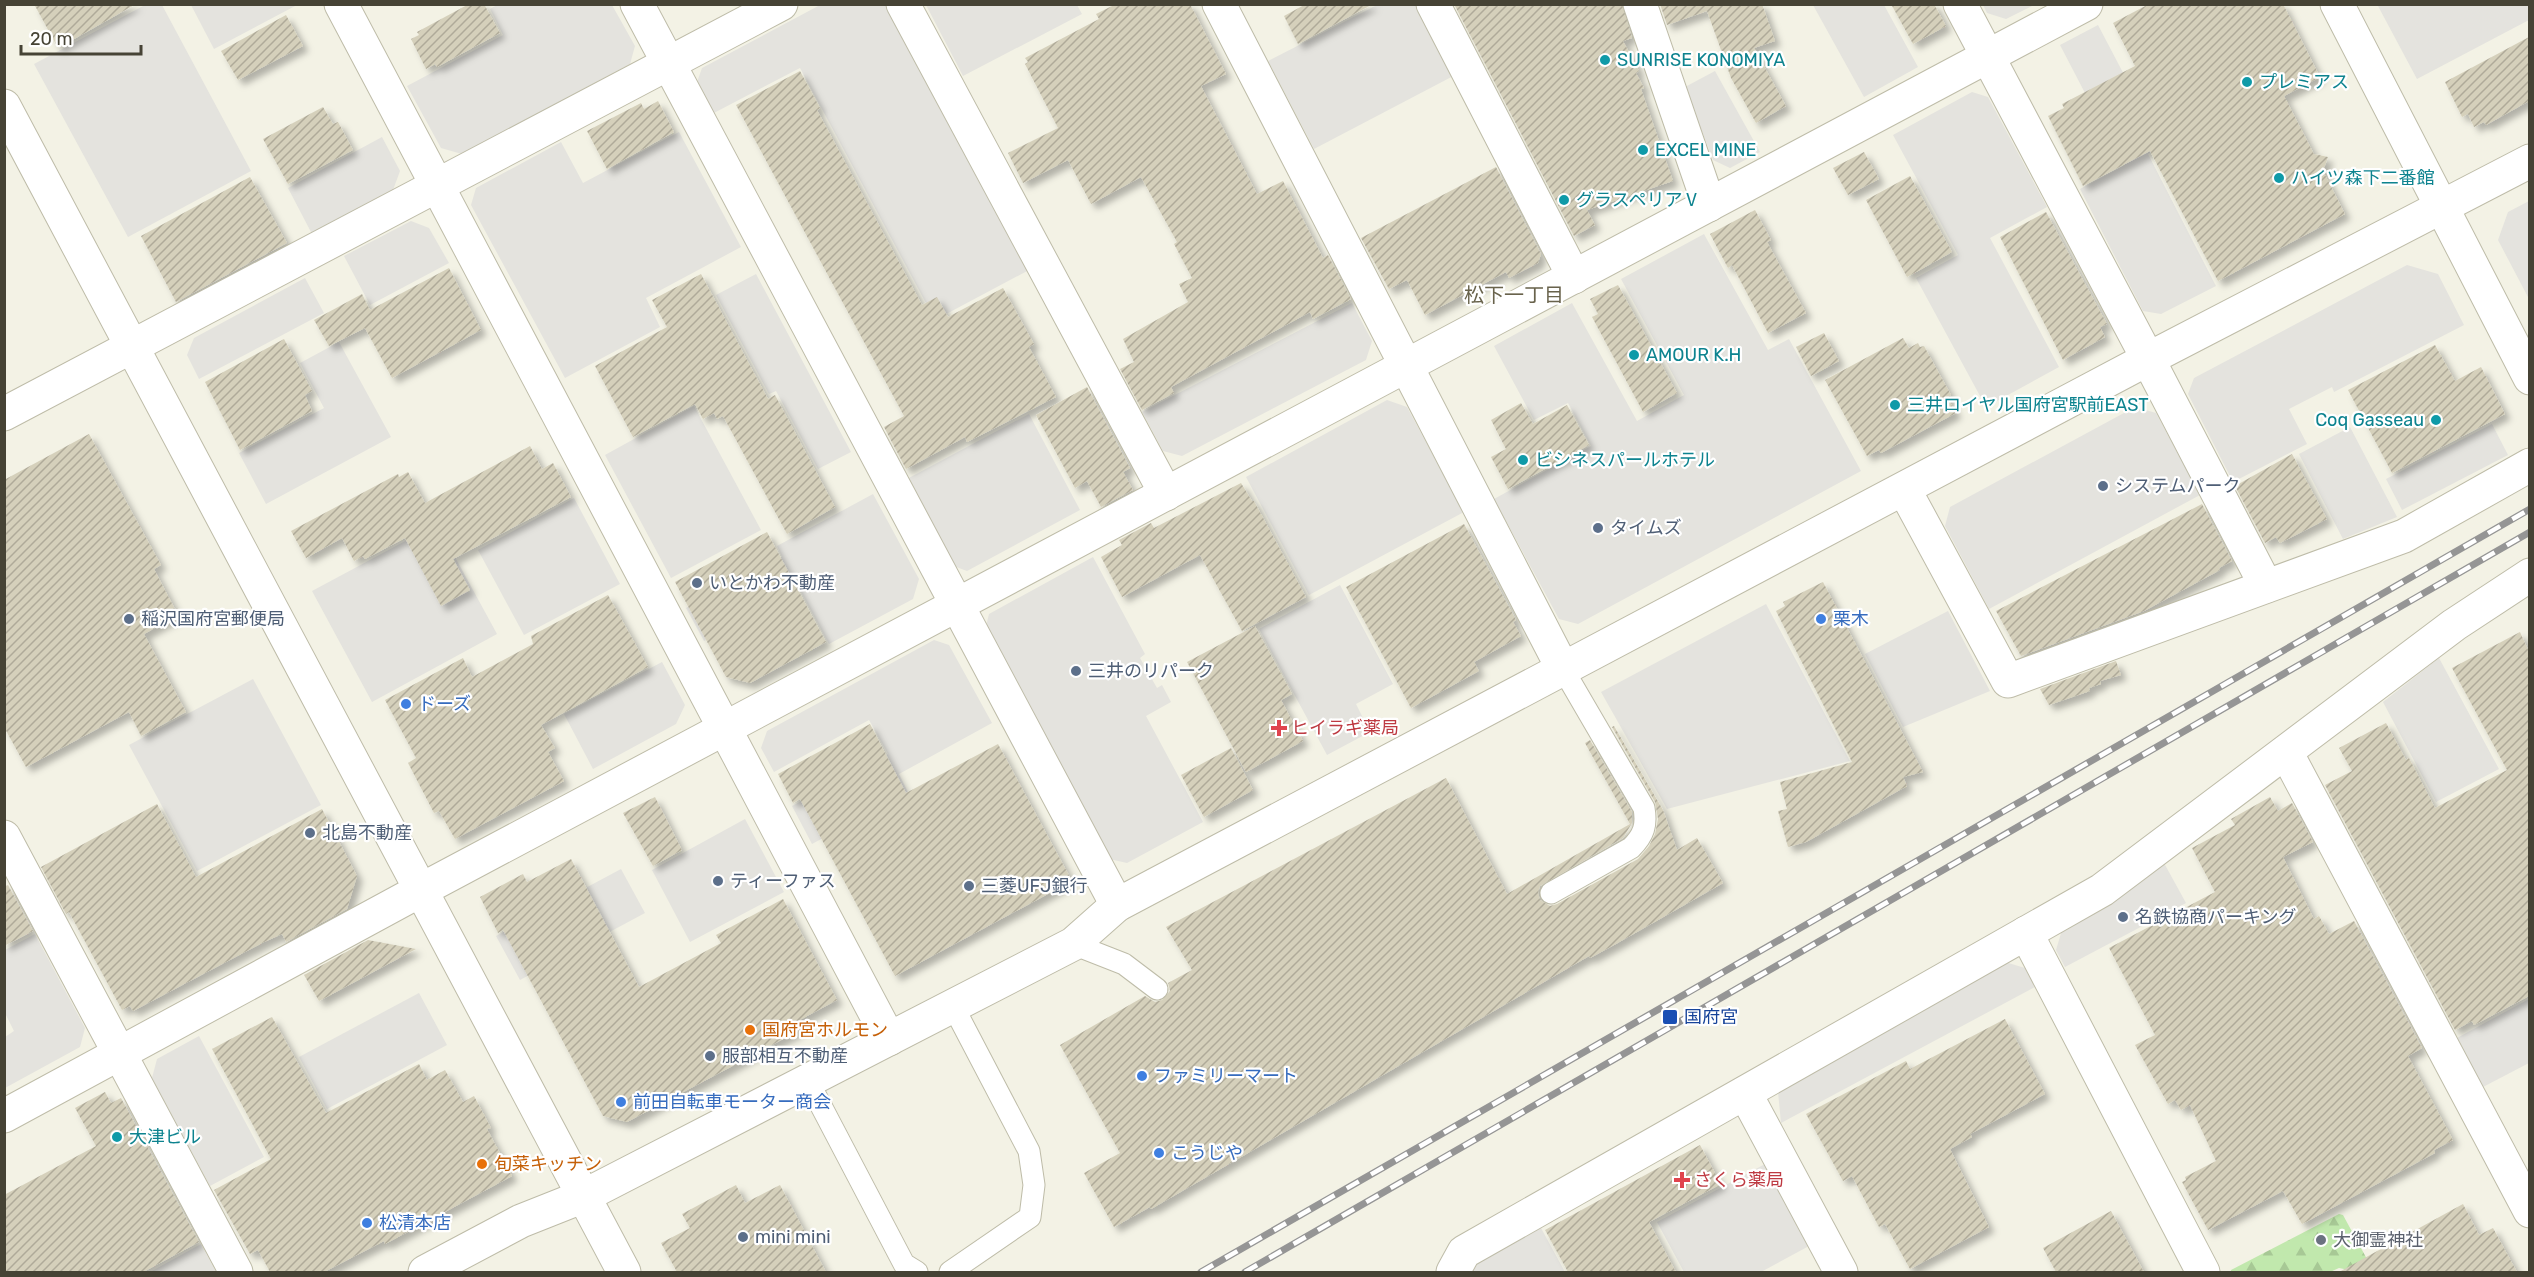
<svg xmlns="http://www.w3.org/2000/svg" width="2534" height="1277" viewBox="0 0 2534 1277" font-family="Rubik,'Noto Sans JP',sans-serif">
<defs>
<pattern id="forest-firs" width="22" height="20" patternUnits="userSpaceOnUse" patternTransform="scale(1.5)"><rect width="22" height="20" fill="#c1e8ad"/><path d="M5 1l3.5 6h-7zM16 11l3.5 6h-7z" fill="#a7c895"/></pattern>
<pattern id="building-hatch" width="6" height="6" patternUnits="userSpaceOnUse" patternTransform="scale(1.5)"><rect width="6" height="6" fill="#d5d0bb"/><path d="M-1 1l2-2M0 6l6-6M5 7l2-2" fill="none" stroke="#afaa99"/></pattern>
<filter id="shadow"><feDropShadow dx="5.5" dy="5.5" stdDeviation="3" flood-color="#0004"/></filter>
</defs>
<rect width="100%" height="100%" fill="#f3f2e5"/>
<path fill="url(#forest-firs)" d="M2339,1214L2343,1215L2374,1272H2346L2344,1269L2339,1268L2330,1272H2231V1270Z"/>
<g fill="#e4e3de">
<path d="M2380,4L2529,5V20L2417,79L2378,6Z"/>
<path d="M145,5H162L251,171L128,237L34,64Z"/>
<path d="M191,5H297L214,49Z"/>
<path d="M497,5H612L635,46L630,64L462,154L441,148L407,86L503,35L490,9Z"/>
<path d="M820,5H886L1029,270L935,320L800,68L712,114L696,85L702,68Z"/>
<path d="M926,5H1077L1082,14L963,76Z"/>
<path d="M1377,5H1423L1459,73L1314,149L1268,61Z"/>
<path d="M1813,5H1884L1918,67L1864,97Z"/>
<path d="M1983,5H2034L2006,19L1987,13Z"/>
<path d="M2098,25L2162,147L2148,154L2216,286L2161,314L2143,311L2080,189L2123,166L2060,45Z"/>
<path d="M1715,71L1760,152L1730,168L1713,160L1685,87Z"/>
<path d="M1972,92L1988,97L2047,207L1990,238L2059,367L1986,407L1916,278L1958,255L1893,135Z"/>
<path d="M679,132L741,247L646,298L660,327L565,378L471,205L476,188L561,142L583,183Z"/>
<path d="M382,137L400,171L393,190L312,234L288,188Z"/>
<path d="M2529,201V299L2498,240L2508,212Z"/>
<path d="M411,221L429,228L449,263L370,305L344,256Z"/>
<path d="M1704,234L1768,350L1789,339L1861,471L1578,624L1559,619L1494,499L1591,446L1568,403L1534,420L1494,346L1572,303L1637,421L1684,395L1621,279Z"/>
<path d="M2407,265L2438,274L2464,325L2334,392L2332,387L2289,409L2307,444L2233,482L2188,394L2194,378Z"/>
<path d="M756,274L851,452L818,469L776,391L769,394L716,295Z"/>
<path d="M305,278L324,313L199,379L187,355L194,338Z"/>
<path d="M1352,303L1372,341L1366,360L1182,456L1163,451L1142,412Z"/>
<path d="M339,342L391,437L266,504L239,453L324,408L300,363Z"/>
<path d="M1387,400L1407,407L1464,512L1309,595L1246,477Z"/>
<path d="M694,406L761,530L671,578L605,455Z"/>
<path d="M2135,407L2156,413L2200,495L1989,609L1945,526L1950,507Z"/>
<path d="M1029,414L1080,510L967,571L951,565L905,480Z"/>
<path d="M2492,424L2508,455L2402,510L2386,479Z"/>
<path d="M2350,427L2397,517L2343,539L2299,454Z"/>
<path d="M873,494L919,579L913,599L829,644L800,590L704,641L686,608L782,557L777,546Z"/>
<path d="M574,498L620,584L524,635L478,550Z"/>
<path d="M437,524L497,634L372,702L312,591Z"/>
<path d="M1093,557L1145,654L1140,658L1157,688L1162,685L1171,702L1146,716L1203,822L1127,863L1105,858L984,634L989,614Z"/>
<path d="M1340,585L1393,684L1356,704L1370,732L1327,755L1259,629Z"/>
<path d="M1766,604L1850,761L1667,809L1601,692Z"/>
<path d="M1948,611L1990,691L1903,727L1865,654Z"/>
<path d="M934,640L949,645L992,723L899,774L908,792L812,844L792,806L888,754L869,720L774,772L761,748L767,731Z"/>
<path d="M2439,658L2499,769L2436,802L2383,702Z"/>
<path d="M662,662L685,705L676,724L593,769L564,714Z"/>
<path d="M253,679L321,805L197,871L129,745Z"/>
<path d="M745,819L784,892L690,942L652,870Z"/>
<path d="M2164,863L2186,903L2065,967L2056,950L2062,930Z"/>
<path d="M621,869L645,913L520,980L496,936Z"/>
<path d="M35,934L85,1028L80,1047L5,1088V1037L14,1031L5,1013V950Z"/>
<path d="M2005,962L2025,968L2035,987L1781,1123L1778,1092Z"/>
<path d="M419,993L447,1045L327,1109L299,1057Z"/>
<path d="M2529,999V1063L2483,1087L2457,1038Z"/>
<path d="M199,1036L264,1157L210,1186L152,1078L157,1059Z"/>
<path d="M1765,1164L1809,1246L1761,1272H1684L1657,1222Z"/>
<path d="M1541,1228L1565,1272H1472L1474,1263Z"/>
<path d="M201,1244L216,1272H153L152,1271Z"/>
</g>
<g fill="url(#building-hatch)" filter="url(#shadow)">
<path d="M34,4H136L58,48Z"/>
<path d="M469,4H484L500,33L437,67L435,64L426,69L411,39L419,35L417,32Z"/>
<path d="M1116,4H1190L1226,74L1201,86L1257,194L1283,181L1323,258L1328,255L1351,299L1313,319L1310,312L1171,387L1174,393L1142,410L1120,369L1134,362L1123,339L1188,302L1179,284L1192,278L1174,244L1177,242L1141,177L1091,204L1068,160L1023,183L1008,153L1058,128L1025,64L1028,62L1025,58L1099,19L1096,14Z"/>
<path d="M1306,4H1373L1298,44L1284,16Z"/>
<path d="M1454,4H1622L1632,38L1623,41L1639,71L1636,73L1644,88L1641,89L1673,181L1587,210L1595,225L1574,236Z"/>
<path d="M1660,4H1762L1775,41L1754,48L1786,106L1756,123L1731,78L1707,11L1667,25Z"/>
<path d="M1891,4H1934L1946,26L1913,44Z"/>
<path d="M2149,4H2283L2320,77L2284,96L2314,154L2328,157L2323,171L2345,214L2218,281L2150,151L2083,186L2048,116L2064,108L2062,104L2135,66L2113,23Z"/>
<path d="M286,15L303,46L238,80L221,51Z"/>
<path d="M2529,37V101L2486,125L2484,122L2474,127L2468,114L2462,117L2445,82Z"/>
<path d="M800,71L820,108L817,110L922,305L937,297L948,317L1003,288L1034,344L1029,347L1056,397L967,442L965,437L906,469L884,427L904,416L736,105Z"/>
<path d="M658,101L674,132L607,169L587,131L641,103L644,109Z"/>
<path d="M323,107L333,124L338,122L353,150L288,184L263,139Z"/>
<path d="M1864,152L1879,179L1848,195L1833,168Z"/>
<path d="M1496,167L1541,254L1538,263L1509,278L1506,272L1425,315L1407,280L1389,289L1361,238Z"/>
<path d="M1910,176L1952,252L1907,277L1866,200Z"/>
<path d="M250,177L287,243L176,302L141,236Z"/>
<path d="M1755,210L1771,240L1767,242L1806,313L1768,333L1732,265L1728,268L1710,234Z"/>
<path d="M2046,212L2107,324L2100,327L2105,337L2063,360L2000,237Z"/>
<path d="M449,268L481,330L392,378L365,328L329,346L314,320L362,294L370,310Z"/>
<path d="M701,274L768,399L775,395L835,507L787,534L723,416L717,419L714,413L703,419L695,404L633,437L595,366L667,327L652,300Z"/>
<path d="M1618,285L1677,393L1643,412L1592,317L1598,314L1590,299Z"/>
<path d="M1824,333L1839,361L1811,376L1796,347Z"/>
<path d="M1903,338L1909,348L1918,343L1920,347L1924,346L1951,395L1947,397L1956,413L1881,453L1879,450L1867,456L1825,380Z"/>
<path d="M284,339L312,391L305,395L312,411L240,450L205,382Z"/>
<path d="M2435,345L2455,381L2481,367L2505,414L2392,473L2348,390Z"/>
<path d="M1087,387L1130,468L1123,472L1133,490L1101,507L1087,481L1075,488L1036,415Z"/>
<path d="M1521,403L1533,424L1567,405L1589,445L1508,489L1491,457L1506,449L1491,420Z"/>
<path d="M89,434L161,565L154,569L178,615L144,634L186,712L141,736L129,712L26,767L4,727V480Z"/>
<path d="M530,446L542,469L553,463L571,497L453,559L470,590L441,606L405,538L365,559L363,556L354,561L342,538L306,558L291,531L398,474L399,477L408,472L425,503Z"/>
<path d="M2292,454L2327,519L2280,543L2276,537L2265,543L2235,486Z"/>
<path d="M1241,483L1252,501H1254L1306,597L1242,631L1200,555L1122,597L1101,557L1122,545L1119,540L1151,523L1154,528Z"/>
<path d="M2202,504L2232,561L2219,568L2220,570L2144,611L2021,656L1996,611Z"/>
<path d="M1464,524L1516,620L1513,622L1521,636L1474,662L1479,671L1411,708L1346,587Z"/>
<path d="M767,532L826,642L750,683L726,677L675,582Z"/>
<path d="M1823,582L1923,772L1903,777L1907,786L1806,842L1788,847L1778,811L1787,809L1780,782L1852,762L1776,611L1785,606L1783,602Z"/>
<path d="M608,595L648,667L541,725L555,748L548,752L564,781L455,839L439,811L434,813L408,763L416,758L385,700L463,658L472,677L533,644L531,636Z"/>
<path d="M1255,626L1292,694L1281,700L1303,741L1246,772L1187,662Z"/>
<path d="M2520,632L2529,652V996L2474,1025L2472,1021L2455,1030L2325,785L2352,771L2339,748L2386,723L2406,760L2409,758L2435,808L2507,770L2452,668Z"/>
<path d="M2116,661L2121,675L2100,681L2101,684L2089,688L2090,691L2049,705L2040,689Z"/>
<path d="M870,724L906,793L998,744L1072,881L895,976L800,799L793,803L778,774Z"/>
<path d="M1614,726L1663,810L1677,850L1697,838L1723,883L1614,945L1590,958L1589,956L1151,1209L1150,1207L1114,1227L1084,1173L1120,1153L1060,1045L1145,996L1155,1002L1162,1000L1170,991L1168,983L1192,970L1166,927L1446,778L1507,894L1630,824L1585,743L1590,740L1632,812V823L1623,838L1540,886L1538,893L1540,900L1550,906L1557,904L1638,859L1649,846L1655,834L1658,819L1655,802L1612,727Z"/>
<path d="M1231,748L1253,790L1204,817L1181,775Z"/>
<path d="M655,797L682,850L653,866L623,813Z"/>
<path d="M2270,797L2278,811L2292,803L2313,842L2283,857L2314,919L2319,916L2329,934L2354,921L2422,1048L2408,1056L2453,1140L2434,1150L2435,1153L2302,1224L2283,1191L2208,1230L2182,1182L2186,1180L2185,1177L2216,1161L2190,1105L2181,1110L2175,1100L2168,1104L2135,1045L2155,1035L2109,948L2215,892L2192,848L2235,825L2231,819Z"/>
<path d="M157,804L196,877L322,809L357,876L347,909L286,942L282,934L264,942L133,1011L130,1006L122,1010L69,912L66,914L41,867Z"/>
<path d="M571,859L639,987L721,943L716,935L783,899L837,1000L794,1023L798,1031L627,1122L603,1116L503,930L498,933L480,897L523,874L527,882Z"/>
<path d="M8,885L33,931L4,946V887Z"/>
<path d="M368,940L416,949L319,1001L304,975Z"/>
<path d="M272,1017L326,1113L419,1064L427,1080L445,1070L463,1102L474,1096L491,1128L487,1129L512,1176L385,1244L384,1241L324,1272H270L258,1250L250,1254L214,1190L271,1159L212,1049Z"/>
<path d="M2005,1019L2045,1094L1970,1134L1972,1137L1950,1149L1989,1227L1910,1269L1885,1224L1879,1227L1852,1176L1843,1181L1806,1114L1906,1061L1910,1069Z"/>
<path d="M105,1092L111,1103L121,1098L199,1242L143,1272H4V1195L96,1146L75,1108Z"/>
<path d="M1700,1145L1721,1184L1649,1222L1676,1272H1568L1545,1230Z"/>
<path d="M736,1185L745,1203L780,1185L826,1272H677L661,1243L690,1228L682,1214Z"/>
<path d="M2463,1204L2479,1235L2493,1228L2517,1272H2339Z"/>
<path d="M2111,1211L2144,1272H2056L2043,1248Z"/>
</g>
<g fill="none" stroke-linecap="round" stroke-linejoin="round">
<defs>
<g id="service">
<path d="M1551,893L1631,848C1644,835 1647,825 1644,808L1563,669"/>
<path d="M1073,944L1124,964L1157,989"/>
<path d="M808,1081L904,1264L917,1272"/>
<path d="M950,1272L1030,1217L1034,1185L1029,1151L953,1006"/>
</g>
<g id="minor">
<path d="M341,4L889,1039"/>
<path d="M637,4L1117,905"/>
<path d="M903,4L1166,494"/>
<path d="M1219,4L1563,669"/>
<path d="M1433,4L1574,277"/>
<path d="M1640,4L1709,205"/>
<path d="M1960,4L2148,359L2266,586"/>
<path d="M4,414L781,4"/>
<path d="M1904,489L2008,681L2404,536L2530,465"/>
<path d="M2286,752L2530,1211"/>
<path d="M4,837L236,1272"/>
<path d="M2026,933L2203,1272"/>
<path d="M1745,1093L1841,1272"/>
<path d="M4,1116L421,890L2086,4"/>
<path d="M1453,1272L1464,1252L2102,890L2454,625L2530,575"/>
</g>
<g id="tertiary">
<path d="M2337,4L2530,378"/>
<path d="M4,106L624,1272"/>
<path d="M425,1272L521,1221L584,1196L1073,944L1117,905L2148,359L2530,161"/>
</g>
</defs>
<use href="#service" stroke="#bebca8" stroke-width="23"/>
<use href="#minor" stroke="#bebca8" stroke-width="35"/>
<use href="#tertiary" stroke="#bebca8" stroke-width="35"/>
<use href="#service" stroke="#fff" stroke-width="21"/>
<use href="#minor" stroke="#fff" stroke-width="33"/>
<use href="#tertiary" stroke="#fff" stroke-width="33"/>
<defs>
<g id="rail">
<path d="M1201,1272L2530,509"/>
<path d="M1245,1272L2530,532"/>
</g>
</defs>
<use href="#rail" stroke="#959595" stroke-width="7"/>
<use href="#rail" stroke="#fff" stroke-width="4.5" stroke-dasharray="14" stroke-linecap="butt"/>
</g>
<g fill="#0f9aa8" stroke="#fff" stroke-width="2">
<circle cx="1605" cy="60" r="6"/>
<circle cx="2247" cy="82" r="6"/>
<circle cx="1643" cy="150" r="6"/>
<circle cx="2279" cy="178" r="6"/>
<circle cx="1564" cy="200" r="6"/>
<circle cx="1634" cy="355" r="6"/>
<circle cx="1895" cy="405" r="6"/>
<circle cx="2436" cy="420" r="6"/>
<circle cx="1523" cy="460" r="6"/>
<circle cx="117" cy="1137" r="6"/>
</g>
<g fill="#5c6f8a" stroke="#fff" stroke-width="2">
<circle cx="2103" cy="486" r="6"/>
<circle cx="1598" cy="528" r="6"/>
<circle cx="697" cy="583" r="6"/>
<circle cx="129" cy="619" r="6"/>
<circle cx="1076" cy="671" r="6"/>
<circle cx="310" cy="833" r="6"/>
<circle cx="718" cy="881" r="6"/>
<circle cx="969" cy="886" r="6"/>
<circle cx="2123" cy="917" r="6"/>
<circle cx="710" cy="1056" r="6"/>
<circle cx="743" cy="1237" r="6"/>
</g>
<g fill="#3f7fe0" stroke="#fff" stroke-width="2">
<circle cx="1821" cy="619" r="6"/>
<circle cx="406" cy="704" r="6"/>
<circle cx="1142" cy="1076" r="6"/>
<circle cx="621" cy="1102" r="6"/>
<circle cx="1159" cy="1153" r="6"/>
<circle cx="367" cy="1223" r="6"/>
</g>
<g fill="#e0444e" stroke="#fff" stroke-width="2">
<path d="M1276 719h6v6h6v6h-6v6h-6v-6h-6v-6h6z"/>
<path d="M1679 1171h6v6h6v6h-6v6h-6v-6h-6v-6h6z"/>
</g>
<rect fill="#1a4fb4" stroke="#fff" stroke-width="2" x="1662" y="1009" width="16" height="16" rx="3"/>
<g fill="#e8710a" stroke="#fff" stroke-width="2">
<circle cx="750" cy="1030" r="6"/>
<circle cx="482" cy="1164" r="6"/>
</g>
<circle fill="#6b7280" stroke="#fff" stroke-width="2" cx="2321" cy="1240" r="6"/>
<g text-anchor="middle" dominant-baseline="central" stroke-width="4.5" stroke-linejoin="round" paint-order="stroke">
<g font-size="18" fill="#0d838f" stroke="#fff" text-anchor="start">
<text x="1617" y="60">SUNRISE KONOMIYA</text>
<text x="2259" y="82">プレミアス</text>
<text x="1655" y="150">EXCEL MINE</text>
<text x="2291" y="178">ハイツ森下二番館</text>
<text x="1576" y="200">グラスペリアⅤ</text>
<text x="1646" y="355">AMOUR K.H</text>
<text x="1907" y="405">三井ロイヤル国府宮駅前EAST</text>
<text x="2424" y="420" text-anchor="end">Coq Gasseau</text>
<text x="1535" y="460">ビシネスパールホテル</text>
<text x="129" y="1137">大津ビル</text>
</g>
<g font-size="18" fill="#4e5e75" stroke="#fff" text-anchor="start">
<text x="2115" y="486">システムパーク</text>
<text x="1610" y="528">タイムズ</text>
<text x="709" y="583">いとかわ不動産</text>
<text x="141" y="619">稲沢国府宮郵便局</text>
<text x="1088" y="671">三井のリパーク</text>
<text x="322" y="833">北島不動産</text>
<text x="730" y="881">ティーファス</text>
<text x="981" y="886">三菱UFJ銀行</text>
<text x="2135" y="917">名鉄協商パーキング</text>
<text x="722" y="1056">服部相互不動産</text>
<text x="755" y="1237">mini mini</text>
</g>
<g font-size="18" fill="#366cbe" stroke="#fff" text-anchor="start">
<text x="1833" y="619">栗木</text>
<text x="418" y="704">ドーズ</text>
<text x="1154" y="1076">ファミリーマート</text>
<text x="633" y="1102">前田自転車モーター商会</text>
<text x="1171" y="1153">こうじや</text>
<text x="379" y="1223">松清本店</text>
</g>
<g font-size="18" fill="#be3a42" stroke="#fff" text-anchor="start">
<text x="1291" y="728">ヒイラギ薬局</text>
<text x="1694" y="1180">さくら薬局</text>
</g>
<g font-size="18" fill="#164399" stroke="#fff" text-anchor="start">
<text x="1684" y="1017">国府宮</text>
</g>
<g font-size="18" fill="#c56008" stroke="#fff" text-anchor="start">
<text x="762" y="1030">国府宮ホルモン</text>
<text x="494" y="1164">旬菜キッチン</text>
</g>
<g font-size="18" fill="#5b616d" stroke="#fff" text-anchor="start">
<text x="2333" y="1240">大御霊神社</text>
</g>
<g font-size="20" fill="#69634c" stroke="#fff">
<text x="1514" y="295">松下一丁目</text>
</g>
</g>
<rect width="2534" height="1277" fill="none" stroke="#464335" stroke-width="12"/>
<path d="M21 45v9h120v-9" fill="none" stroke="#464335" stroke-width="3"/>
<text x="30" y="45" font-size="18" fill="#464335" stroke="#ffffff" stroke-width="4.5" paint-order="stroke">20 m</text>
</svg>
